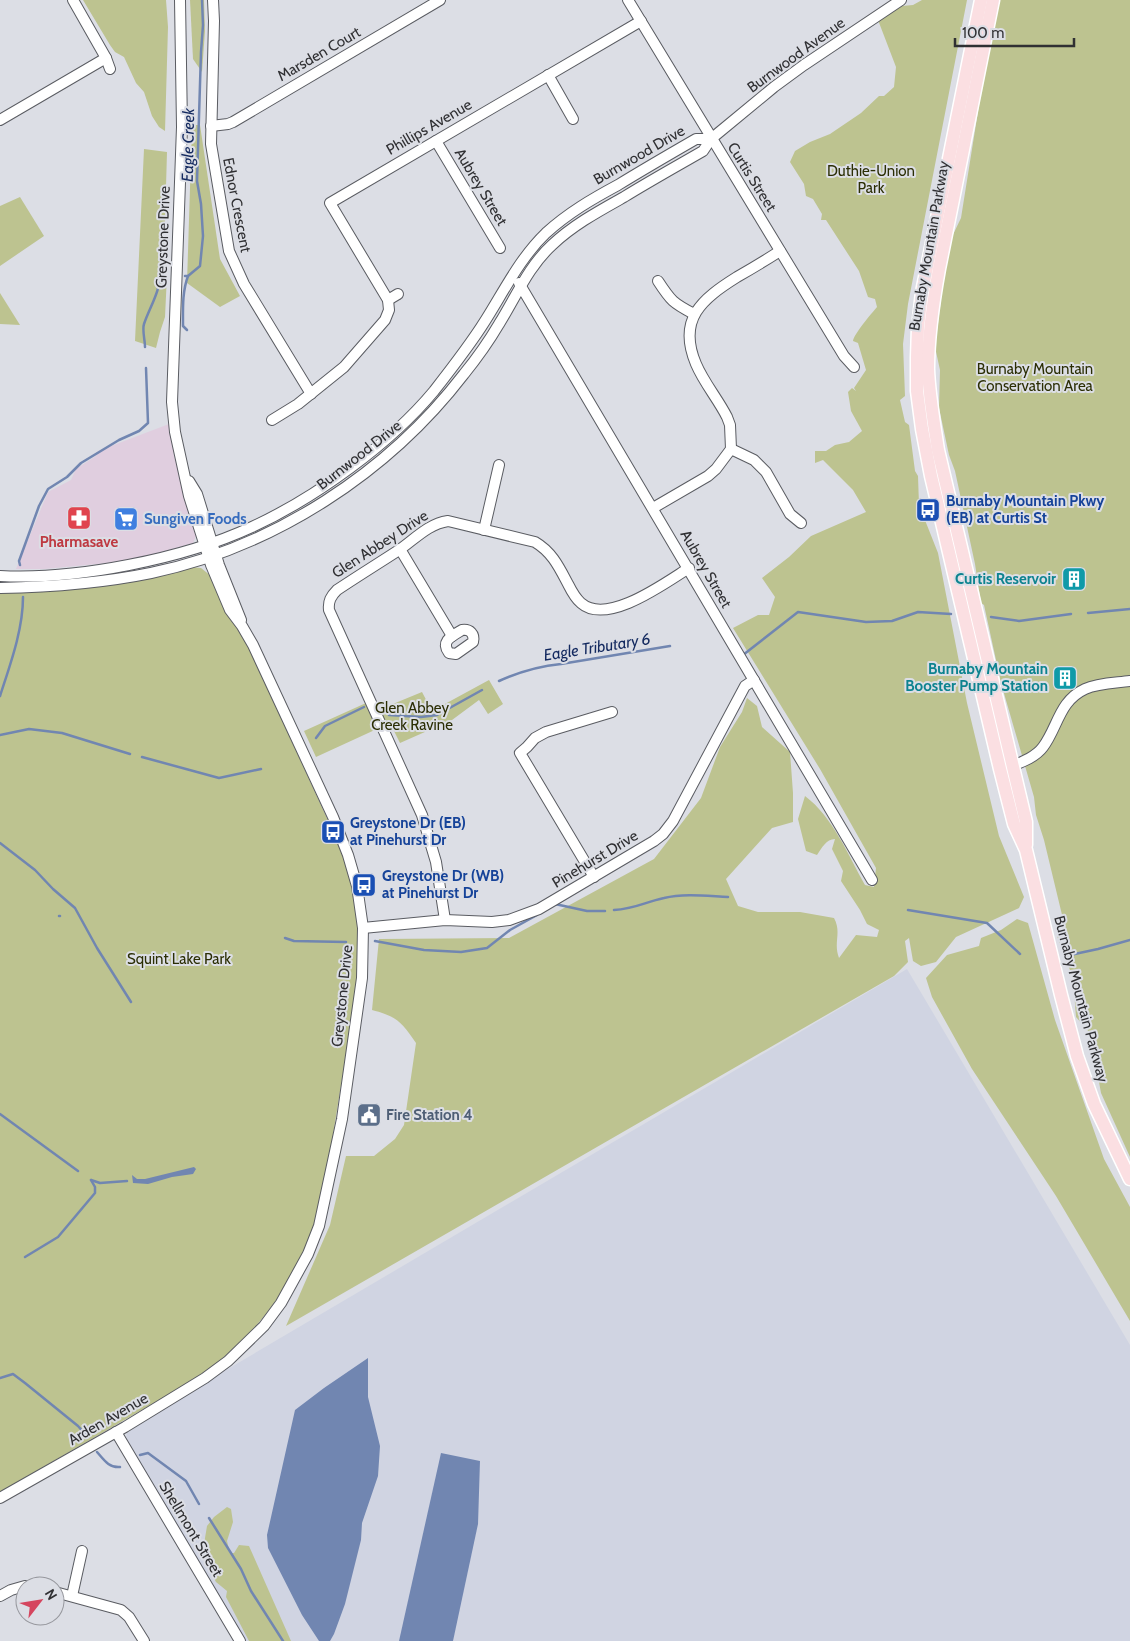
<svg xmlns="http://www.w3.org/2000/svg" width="1130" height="1641" viewBox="0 0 1130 1641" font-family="Cabin,sans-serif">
<rect width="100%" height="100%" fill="#dcdee5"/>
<path fill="#e0cedf" d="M169,424L174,456L197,534L193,543L144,557L108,563L44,569H16L48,492L71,480L76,469L96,456L98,451Z"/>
<path fill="#d0d4e2" d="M907,969L1130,1345V1641H245L126,1439L127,1431L131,1426Z"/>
<g fill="#bdc390">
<path d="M83,0H166L168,27L165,131L159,127L152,116L144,92L136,83L124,57L115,52L110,45Z"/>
<path d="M190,0H204L205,31L202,72L193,59Z"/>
<path d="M922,0H967L908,304L903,344L905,396L900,400L905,422L909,425L915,471L918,476L919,505L938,553L967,703L999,836L1024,897L1019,908L956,937L936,962L921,966L913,961L909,938L905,941L908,962L894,976L286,1326L330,1225L346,1156H374L395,1139L404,1125L416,1043C402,1022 396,1016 372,1010L379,939L509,938L654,859L701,798L720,747L742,712L747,698L757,706L762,727L790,752L793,793V822L772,828L726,879L738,906L758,912H800L834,918C842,933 833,942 839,958L856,935L877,937L879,930L867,924L860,910L841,881L843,871L832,849L835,839C826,839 822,848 817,855L806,851L798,819L805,796C833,817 848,855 865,885L874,887L876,868L820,769L733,628L758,615H769L775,597L762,578L789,557L811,536L866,512L853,490L823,460L815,463V451H826L835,445L849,442L862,431L851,411L848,392L852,388L856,391L854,388L866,370L858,343L853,341C854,334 871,314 877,307L875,299L868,297L859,271L826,220H821L822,214L813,199L806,196L804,184L790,162L795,151L810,142L830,134L861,113L879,96H884L894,87L896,67L878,20L902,6L913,5Z"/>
<path d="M1000,0H1130V1157L1101,1093L1090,1033L1076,1017L1073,978L1057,936L1063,919L1044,840L1036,815L1034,797L1001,683L984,605L981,603L975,564L955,471L949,455L939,408L940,370L935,347L948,245L961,218L987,55Z"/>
<path d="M192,125H200L220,259L240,296L220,307L187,283Z"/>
<path d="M144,149L167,152L164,256L167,275L165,317L160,332L156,348L135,341Z"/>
<path d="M20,197L44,236L0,266V206Z"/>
<path d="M0,293L20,325L0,324Z"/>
<path d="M191,567L201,568L211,576L246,641L341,849L350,880L357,918L358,971L356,992L323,1197C300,1277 265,1329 197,1378L0,1492V591C70,591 124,585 191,567Z"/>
<path d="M489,680L503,704L488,714L479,700L452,720L400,743L390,723L316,757L304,731L366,703L371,713L422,692L432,711Z"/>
<path d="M1017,919L1028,923L1055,1020L1104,1159L1130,1207V1321L1056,1196L972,1069L932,997L926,978L947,955L979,946L981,938L1001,930Z"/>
<path d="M227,1507L231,1509L233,1522L227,1541L230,1553H234L239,1545L249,1546L291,1641H249L226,1597L227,1591L216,1582L202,1556L207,1526L214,1517Z"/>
</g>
<g fill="#7186b1">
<path d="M194,1167L196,1169L193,1174L172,1177L148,1184L133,1183L132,1175L137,1179H145Z"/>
<path d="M368,1358V1397L380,1446L378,1476L362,1523L361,1540L345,1604L334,1634L330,1641H319L302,1615L268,1548L267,1535L295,1410L324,1388Z"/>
<path d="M441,1453L480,1461L478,1524L453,1641H399Z"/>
</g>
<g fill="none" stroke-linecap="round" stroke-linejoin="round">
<g stroke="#7186b1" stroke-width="2.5">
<path d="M185,276H188L200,266L203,236L201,204L197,181L201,52L203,25L202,0"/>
<path d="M187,330L183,326C183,310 182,292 188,276"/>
<path d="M145,347C145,340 142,330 144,324C150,306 161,291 160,271"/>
<path d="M20,565L19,561L39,506L48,489L67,477L81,463L119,440L139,431L148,423L146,368"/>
<path d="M1088,613L1130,609"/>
<path d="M991,617L1019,621L1071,614"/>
<path d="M743,655L798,612L866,622L892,621L918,612L951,614"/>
<path d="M499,681C519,672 540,666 561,664L670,646"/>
<path d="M0,696C10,665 23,630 23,597"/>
<path d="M389,715L421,717L437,715L482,690"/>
<path d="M0,735L29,729L62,733L130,754"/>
<path d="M316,738L325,726L364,707"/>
<path d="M142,757L219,778L261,769"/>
<path d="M0,843L35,870L53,889L75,908L97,948L131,1002"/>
<path d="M555,904L587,911H605"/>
<path d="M614,910C635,909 645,902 664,898C684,893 707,896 728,897"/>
<path d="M908,910L987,923L1020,954"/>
<path d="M59,916H60"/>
<path d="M285,938L294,941L346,942"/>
<path d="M375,941L424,950L461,952L487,948L510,930L537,915"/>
<path d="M1070,955L1098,949L1130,940"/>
<path d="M0,1114L78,1171"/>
<path d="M91,1180L100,1183L127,1181"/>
<path d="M25,1257L58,1237L95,1193V1187L91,1180"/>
<path d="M0,1378L13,1374L25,1383L78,1426L85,1434"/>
<path d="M97,1452C104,1460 109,1468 120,1467"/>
<path d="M140,1455L148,1453L186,1481L199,1504"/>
<path d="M209,1518L241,1569L251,1591L283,1641"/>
</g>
<defs>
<g id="minor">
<path d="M73,0L106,58L110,69"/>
<path d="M213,0L214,21L211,144L229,251L244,284L311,394"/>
<path d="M628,0L844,356L854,367"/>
<path d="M548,75L573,119"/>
<path d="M0,120L106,58"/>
<path d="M211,126L228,124L233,122L440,0"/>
<path d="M436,141L500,248"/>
<path d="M658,281C671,301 673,303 694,314"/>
<path d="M519,283L872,880"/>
<path d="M388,300L398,294"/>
<path d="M272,420L298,404L344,367L385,320L389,310L388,300L330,203L641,21"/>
<path d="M731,449L754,460L766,472L790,514L801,523"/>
<path d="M189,481L197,494L219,565L241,620"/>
<path d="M653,508L708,476L716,469L731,449L730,425L727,417C718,399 704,383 696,364C677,319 702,299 737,277C751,269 766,260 780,251"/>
<path d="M484,530L499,465"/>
<path d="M400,549L452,636"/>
<path d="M0,576C76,580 183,559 252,527C315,498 390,444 434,391C452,368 470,345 485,321C504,291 520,258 546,233C568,213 592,199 618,185C644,169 670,154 696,139H711"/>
<path d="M0,588C50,587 102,583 151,573C274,547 388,473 464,374C477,358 489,341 499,324C516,297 528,267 552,245C573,225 599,211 624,197C650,181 677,166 703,151L711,139L774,87L804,65L901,0"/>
<path d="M462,630C470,629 475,634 473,642L456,654L449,653C440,641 452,636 462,630Z"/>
<path d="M1007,768C1019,763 1035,758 1043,747C1058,727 1059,701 1085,689C1098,683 1115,683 1130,681"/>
<path d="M594,877L520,753L527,747L535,738L546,732L612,712"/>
<path d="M445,920L436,862L422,815L329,610C328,601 331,596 337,590C358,576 379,563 399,550C415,539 428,524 448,521L535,542C552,552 559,567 568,584C571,590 575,598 581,603C607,626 665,583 689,568"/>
<path d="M363,928L445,920L492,922L509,920L539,909L654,841L663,834L673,821L745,686L754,680"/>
<path d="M116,1432L240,1641"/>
<path d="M0,1498L125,1427L205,1378L228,1361L264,1326L281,1303L308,1254L319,1226L342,1119L362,978L363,928L357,886L348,855L333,817L253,645L242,626L230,610L211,565L189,496L175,432L172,402L182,127L180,0"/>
<path d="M55,1592L121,1610L129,1617L144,1641"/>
<path d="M0,1596L11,1590L25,1586"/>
<path d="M72,1596L82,1551"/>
</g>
<g id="major">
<path d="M981,0L922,292L918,327L917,357V391L922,429L931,476L1000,769L1014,824L1026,850L1061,995L1077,1056L1094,1104L1130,1179"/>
<path d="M993,0L939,269C933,302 928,335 928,369C929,396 934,423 938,450L1026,822V845"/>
</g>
</defs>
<use href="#minor" stroke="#5a5c62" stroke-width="12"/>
<use href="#major" stroke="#fff" stroke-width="15"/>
<use href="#minor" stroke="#fff" stroke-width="10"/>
<use href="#major" stroke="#fbdfe2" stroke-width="12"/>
</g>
<defs>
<symbol id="bus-square" viewBox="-11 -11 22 22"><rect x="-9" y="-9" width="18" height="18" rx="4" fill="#1a4fb4" stroke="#dcdee5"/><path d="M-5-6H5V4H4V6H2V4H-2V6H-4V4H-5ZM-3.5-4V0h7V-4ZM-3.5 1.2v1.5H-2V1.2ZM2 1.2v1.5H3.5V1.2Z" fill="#fff"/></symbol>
<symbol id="pharmacy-square" viewBox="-11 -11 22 22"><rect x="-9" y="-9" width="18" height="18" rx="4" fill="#e0444e" stroke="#dcdee5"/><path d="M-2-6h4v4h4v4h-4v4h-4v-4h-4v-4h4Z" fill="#fff"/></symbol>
<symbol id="supermarket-square" viewBox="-11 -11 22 22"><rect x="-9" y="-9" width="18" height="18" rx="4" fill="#3f7fe0" stroke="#dcdee5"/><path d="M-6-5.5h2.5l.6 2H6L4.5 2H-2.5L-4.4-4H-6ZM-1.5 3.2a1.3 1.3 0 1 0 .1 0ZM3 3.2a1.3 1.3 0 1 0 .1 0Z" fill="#fff"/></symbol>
<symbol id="building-square" viewBox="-11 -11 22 22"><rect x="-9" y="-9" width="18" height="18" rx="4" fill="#0f9aa8" stroke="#dcdee5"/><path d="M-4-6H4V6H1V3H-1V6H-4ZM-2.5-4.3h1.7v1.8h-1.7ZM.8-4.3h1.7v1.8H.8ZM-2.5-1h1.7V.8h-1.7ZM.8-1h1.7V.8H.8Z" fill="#fff"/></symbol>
<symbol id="civic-square" viewBox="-11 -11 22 22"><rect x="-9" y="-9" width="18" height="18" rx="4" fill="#5c6f8a" stroke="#dcdee5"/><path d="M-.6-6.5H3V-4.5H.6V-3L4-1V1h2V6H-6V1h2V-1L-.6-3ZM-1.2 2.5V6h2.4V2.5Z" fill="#fff"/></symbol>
</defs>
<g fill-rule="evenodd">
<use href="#bus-square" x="914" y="496" width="28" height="28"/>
<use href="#pharmacy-square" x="65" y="504" width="28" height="28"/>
<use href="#supermarket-square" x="112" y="505" width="28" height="28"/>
<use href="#building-square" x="1060" y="565" width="28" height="28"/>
<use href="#building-square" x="1051" y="664" width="28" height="28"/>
<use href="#bus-square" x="319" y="818" width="28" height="28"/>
<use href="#bus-square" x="350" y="871" width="28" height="28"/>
<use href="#civic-square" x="355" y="1101" width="28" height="28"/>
</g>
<g text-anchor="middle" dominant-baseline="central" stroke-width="4" stroke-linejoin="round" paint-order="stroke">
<g font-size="15" fill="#303033" stroke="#dcdee5">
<text transform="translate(319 54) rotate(-30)">Marsden Court</text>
<text transform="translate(796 55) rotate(-36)">Burnwood Avenue</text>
<text transform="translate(429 127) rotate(-30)">Phillips Avenue</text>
<text transform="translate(639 155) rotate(-30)">Burnwood Drive</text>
<text transform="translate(752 177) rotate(58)">Curtis Street</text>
<text transform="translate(481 187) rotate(59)">Aubrey Street</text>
<text transform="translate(237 205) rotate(79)">Ednor Crescent</text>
<text transform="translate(163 237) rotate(-88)">Greystone Drive</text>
<text transform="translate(929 246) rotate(-80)">Burnaby Mountain Parkway</text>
<text transform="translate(359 455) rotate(-38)">Burnwood Drive</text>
<text transform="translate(380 544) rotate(-33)">Glen Abbey Drive</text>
<text transform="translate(706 569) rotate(60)">Aubrey Street</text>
<text transform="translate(595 859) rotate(-31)">Pinehurst Drive</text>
<text transform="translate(342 996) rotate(-84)">Greystone Drive</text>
<text transform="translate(1081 999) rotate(75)">Burnaby Mountain Parkway</text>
<text transform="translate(108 1419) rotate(-30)">Arden Avenue</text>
<text transform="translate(191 1529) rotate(59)">Shellmont Street</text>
</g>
<g font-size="15" fill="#2b2e04" stroke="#dcdee5">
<text x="871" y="171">Duthie-Union<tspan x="871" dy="17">Park</tspan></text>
<text x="1035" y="369">Burnaby Mountain<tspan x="1035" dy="17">Conservation Area</tspan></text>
<text x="412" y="708">Glen Abbey<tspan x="412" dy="17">Creek Ravine</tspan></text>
<text x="179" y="959">Squint Lake Park</text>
</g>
<g font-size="15" font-weight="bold" fill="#164399" stroke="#dcdee5" text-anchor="start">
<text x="946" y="501">Burnaby Mountain Pkwy<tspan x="946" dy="17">(EB) at Curtis St</tspan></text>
<text x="350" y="823">Greystone Dr (EB)<tspan x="350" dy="17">at Pinehurst Dr</tspan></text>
<text x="382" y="876">Greystone Dr (WB)<tspan x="382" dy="17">at Pinehurst Dr</tspan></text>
</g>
<g font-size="15" font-weight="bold" fill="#366cbe" stroke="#dcdee5" text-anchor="start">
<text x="144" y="519">Sungiven Foods</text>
</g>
<g font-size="15" font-weight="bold" fill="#be3a42" stroke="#dcdee5">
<text x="79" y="542">Pharmasave</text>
</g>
<g font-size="15" font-weight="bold" fill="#0d838f" stroke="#dcdee5" text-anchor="end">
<text x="1056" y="579">Curtis Reservoir</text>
<text x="1048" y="669">Burnaby Mountain<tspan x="1048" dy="17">Booster Pump Station</tspan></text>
</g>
<g font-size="15" font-weight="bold" fill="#4e5e75" stroke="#dcdee5" text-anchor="start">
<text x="386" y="1115">Fire Station 4</text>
</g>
<g font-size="16" font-style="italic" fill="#13295f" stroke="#dcdee5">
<text transform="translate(188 145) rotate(-89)">Eagle Creek</text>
<text transform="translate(597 647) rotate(-9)">Eagle Tributary 6</text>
</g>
</g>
<g transform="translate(40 1601) rotate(59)"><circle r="24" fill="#dcdee5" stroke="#97989e"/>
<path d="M0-4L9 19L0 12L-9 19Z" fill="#d5455e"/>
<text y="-8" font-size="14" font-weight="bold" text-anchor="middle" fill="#303033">N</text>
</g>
<path d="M955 38v8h119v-8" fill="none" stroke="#303033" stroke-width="2.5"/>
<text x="962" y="38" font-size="15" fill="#303033" stroke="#dcdee5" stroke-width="4" paint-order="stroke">100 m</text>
</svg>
